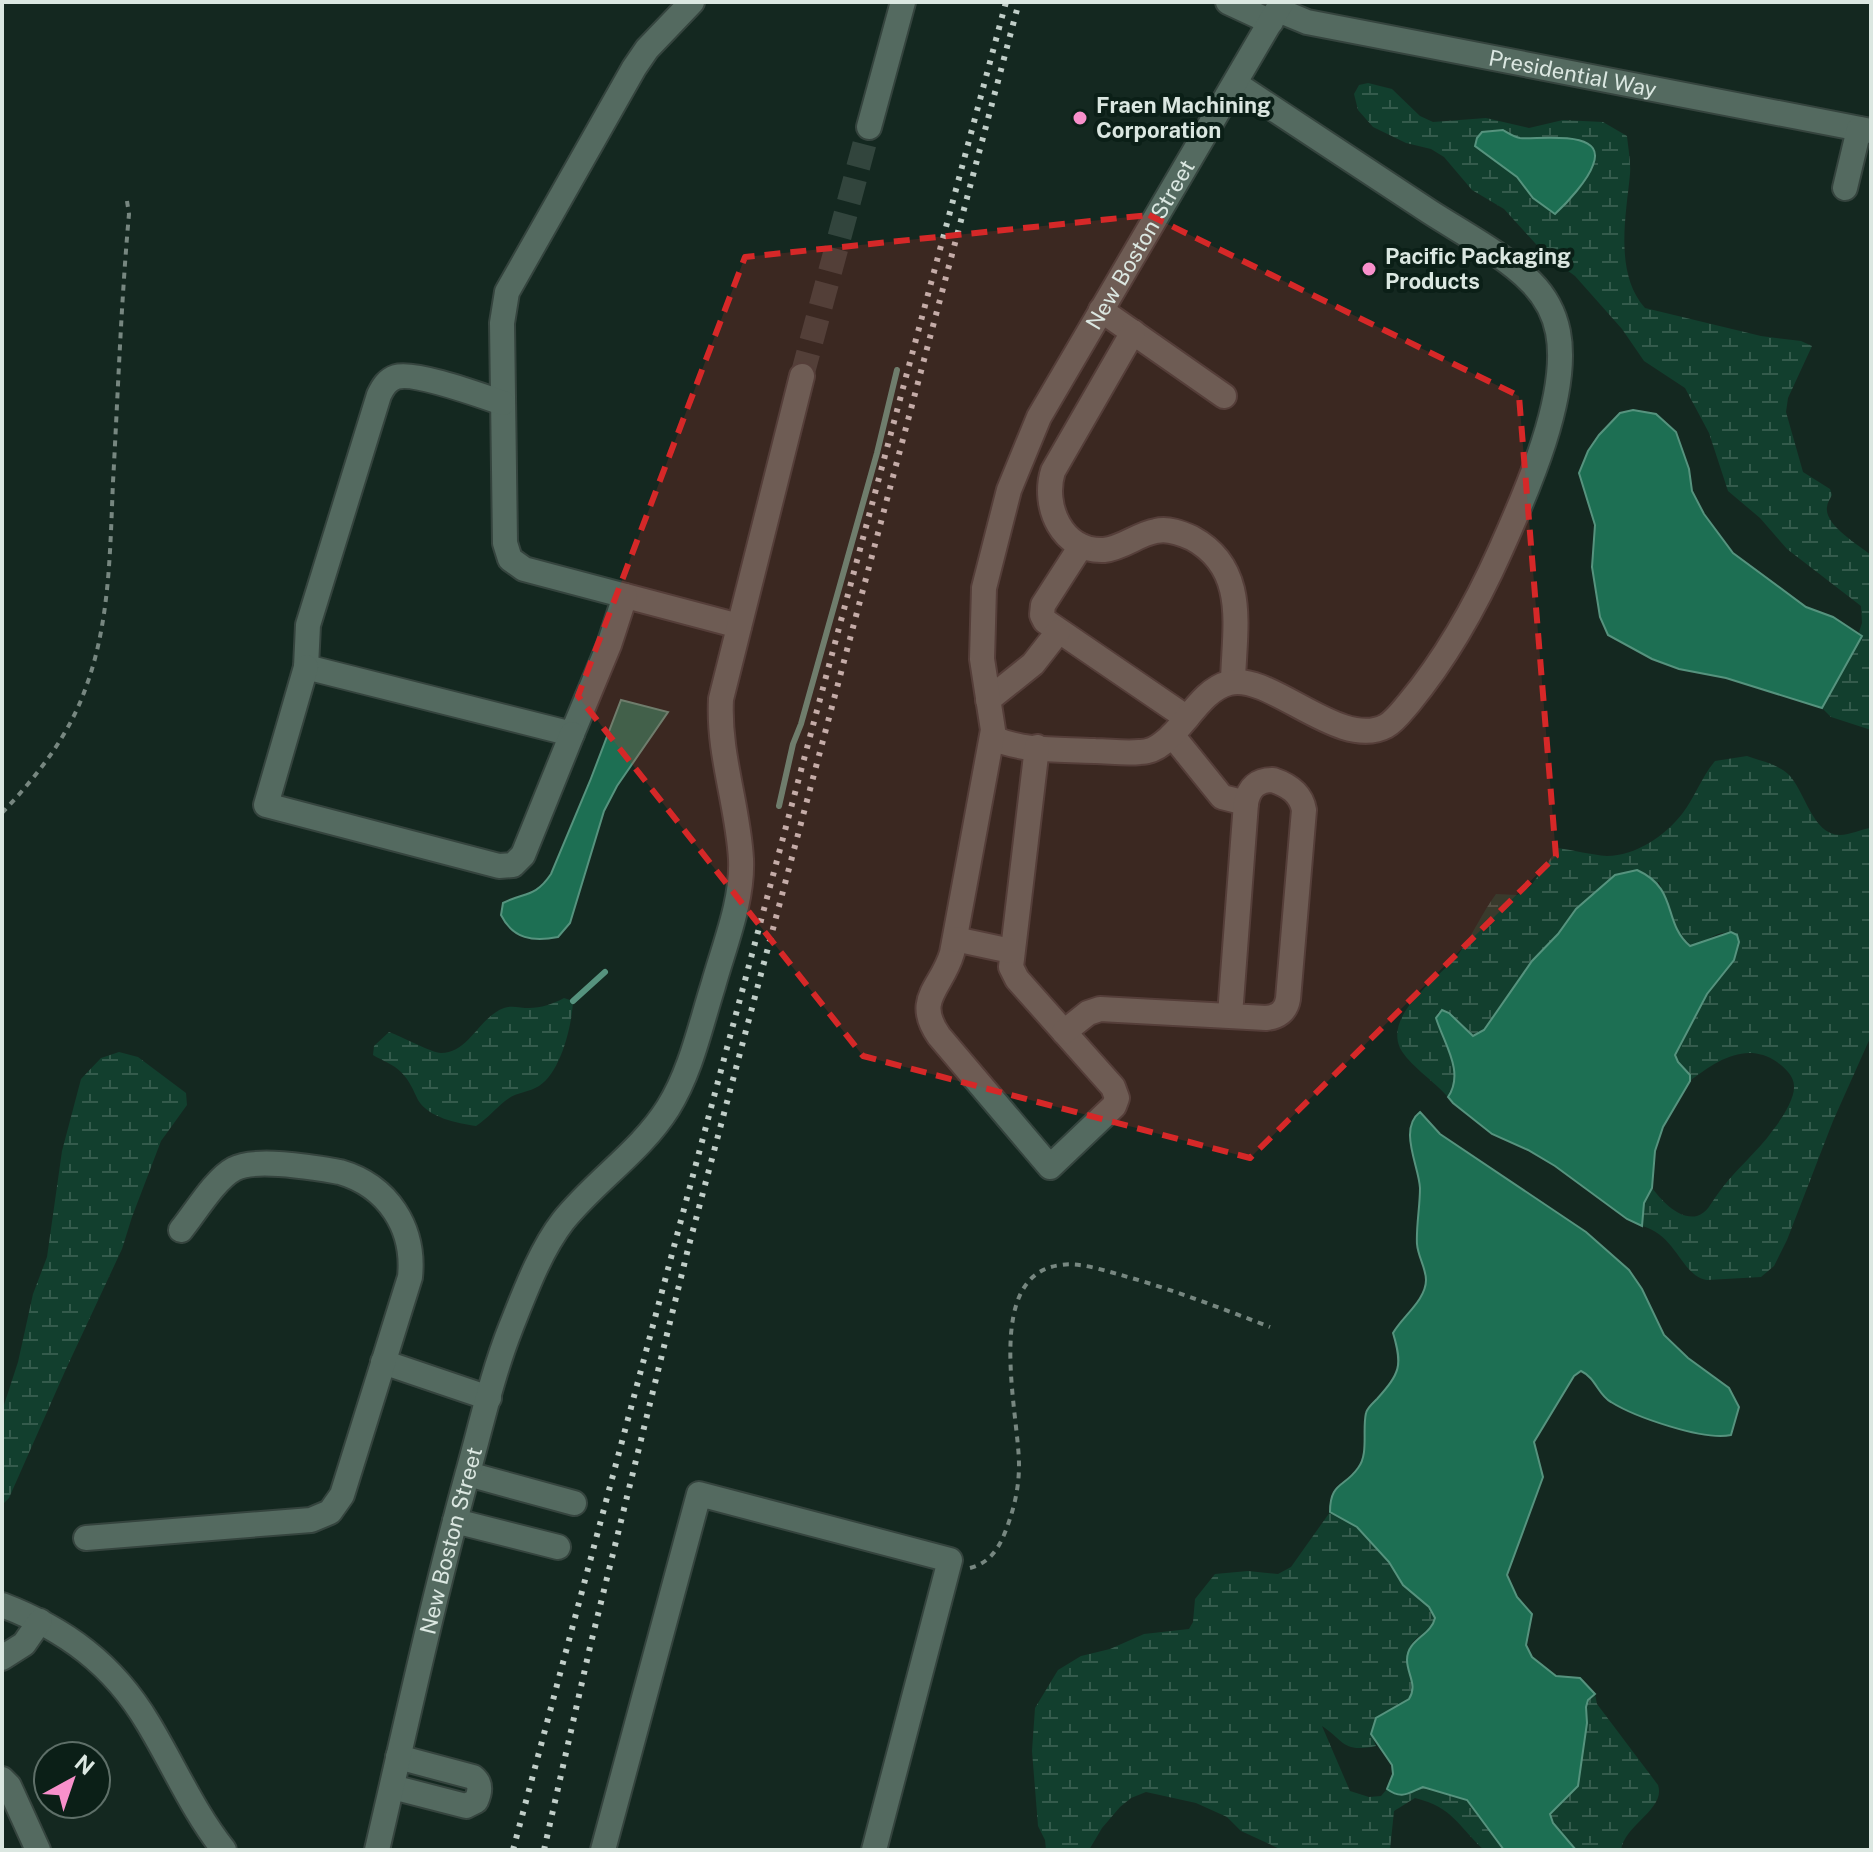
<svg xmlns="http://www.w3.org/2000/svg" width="1873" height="1852" viewBox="0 0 1873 1852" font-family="'Public Sans',sans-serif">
<defs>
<pattern id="wetland-marsh" width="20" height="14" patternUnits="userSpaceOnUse" patternTransform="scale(2)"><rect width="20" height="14" fill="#123f2e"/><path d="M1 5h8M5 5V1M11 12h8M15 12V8" fill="none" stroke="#345b4c"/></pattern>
</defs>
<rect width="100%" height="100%" fill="#142820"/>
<g fill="url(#wetland-marsh)">
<path d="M1368,83L1392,89L1420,116L1433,122L1486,118L1529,128L1563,120L1603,122L1627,136C1628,148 1631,161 1630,174C1626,216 1614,273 1645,308L1761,336L1801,341L1812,346L1788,398L1786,412L1803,472L1830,489L1832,495C1830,499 1827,503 1827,507C1824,525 1859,545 1871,555V730L1831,717L1822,708L1862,636L1859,632L1862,623L1861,606L1787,549L1760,518L1728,491L1709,433L1685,388L1644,361L1622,329L1575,276L1545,254L1504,209L1472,190L1444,157L1431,149L1406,143L1373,127L1358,110L1354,94L1359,85Z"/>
<path d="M1747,756C1761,761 1777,764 1788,774C1805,790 1812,835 1840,835C1850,835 1861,829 1871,828V1036L1833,1121L1787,1240L1774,1266L1761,1277L1707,1280C1681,1276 1677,1235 1642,1226L1644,1203L1652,1188C1662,1201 1679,1220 1697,1216C1707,1213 1711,1203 1717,1195C1733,1171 1757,1153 1773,1130C1781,1120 1795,1099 1794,1086C1794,1076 1785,1068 1777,1062C1746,1041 1716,1061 1690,1081V1075L1678,1062L1674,1055L1707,994L1734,960L1737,935C1720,926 1706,943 1691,946L1679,932L1659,882L1576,909L1558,934L1532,961L1484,1030L1474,1036L1449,1013L1438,1012L1436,1018C1444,1044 1465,1072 1448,1097C1435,1082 1408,1064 1400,1048C1384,1012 1442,977 1460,952C1473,934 1482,913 1496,894L1517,895L1530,887L1558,848C1574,850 1591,855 1607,856C1635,856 1665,836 1682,814C1695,797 1701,778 1715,761Z"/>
<path d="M564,998L573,1001C572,1025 561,1072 539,1086C528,1093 515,1092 505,1101C495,1109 488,1118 476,1126C457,1123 429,1118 418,1100C413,1090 410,1081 401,1072C393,1064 383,1061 373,1055L374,1046L389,1032C401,1036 432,1053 441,1053C469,1053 479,1017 504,1008C511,1005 521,1008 529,1008C541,1008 553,1004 564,998Z"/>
<path d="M119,1052L138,1057L186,1093L187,1105L161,1141L132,1217L122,1249L66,1369L9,1498L2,1505V1411L18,1362L33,1294L47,1257L62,1151L81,1079L101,1058Z"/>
<path d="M1330,1512L1357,1527L1389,1562L1403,1585L1429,1607L1435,1618C1432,1632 1421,1632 1413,1642C1401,1656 1413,1678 1413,1694L1371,1734L1376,1746C1342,1753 1345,1741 1322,1726L1350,1791L1369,1797L1381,1796L1387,1789C1404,1801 1406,1794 1423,1787L1466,1800L1504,1850H1484C1457,1825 1454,1808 1415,1798L1394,1811L1390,1850H1282L1241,1831L1227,1817L1196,1803L1146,1792L1131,1798L1120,1807L1102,1828L1089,1850H1046L1045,1840L1038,1826L1032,1751L1035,1708L1058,1670L1081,1656L1110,1649L1144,1634L1189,1629L1193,1622L1195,1599L1215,1574L1248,1571L1278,1574L1291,1567Z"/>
<path d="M1595,1694L1597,1704L1658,1785C1666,1809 1625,1824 1621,1850H1576L1553,1823L1550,1814L1578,1786L1587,1723L1586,1707L1588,1700Z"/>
</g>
<g fill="#1d6f53" stroke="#56937e" stroke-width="2">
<path d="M1503,130C1508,133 1514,137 1520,138C1537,140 1608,128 1593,165C1588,180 1567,203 1555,214L1533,198L1517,177L1475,146L1477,138L1482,132Z"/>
<path d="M1633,410L1656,414L1676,432L1689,469L1692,491L1704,514L1733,553L1806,607L1833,617L1862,636L1822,708L1726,678L1679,669L1652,659L1608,635L1600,617L1592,567L1595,525L1579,473L1588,451L1599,435L1620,413Z"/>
<path d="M621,700L668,712L617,786L604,811L570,923L558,937C533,942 513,939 501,915L503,903C524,892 535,898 551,874L590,781Z"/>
<path d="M1637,870C1679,889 1662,922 1690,946L1731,932L1737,935L1739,942L1734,960L1707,994L1675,1055L1678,1062L1690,1075V1081L1663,1127L1655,1151L1652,1188L1644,1203L1642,1226L1627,1219L1555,1166L1528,1150L1492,1134L1453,1103L1448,1097C1465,1072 1444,1044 1436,1018L1442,1010L1449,1013L1473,1036L1484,1030L1532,961L1558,934L1576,909L1615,875Z"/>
<path d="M1420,1112L1440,1134L1586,1232L1629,1270L1642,1289L1664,1335L1688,1358L1729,1388L1739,1407L1731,1435C1704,1441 1635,1417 1611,1402C1598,1395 1596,1378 1581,1371L1574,1376L1534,1442L1543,1477L1507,1575L1517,1597L1532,1614L1526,1645L1532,1657L1556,1676L1580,1678L1595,1694L1588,1700L1586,1707L1587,1723L1578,1786L1550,1814L1553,1823L1576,1850H1504L1467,1800L1423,1787C1408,1793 1402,1800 1387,1789L1393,1774L1392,1765L1371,1734L1376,1718L1409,1699C1418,1685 1407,1674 1407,1660C1407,1639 1431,1636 1435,1618L1429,1607L1403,1585L1389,1562L1357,1527L1330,1512C1330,1482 1344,1488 1358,1468C1369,1454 1362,1430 1366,1413C1367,1408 1373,1403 1377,1399C1400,1373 1403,1366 1393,1333C1402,1317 1426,1300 1426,1280C1426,1268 1418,1257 1417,1244C1416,1226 1420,1207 1420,1188C1419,1166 1398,1129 1420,1112Z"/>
</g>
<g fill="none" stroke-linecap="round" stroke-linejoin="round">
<g stroke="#56937e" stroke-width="6">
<path d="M779,806L793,744L801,724L877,453L897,370"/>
<path d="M573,1001L605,972"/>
</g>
<path stroke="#32453d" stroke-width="24" stroke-dasharray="24 12" stroke-linecap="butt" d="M802,376L869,127"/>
<defs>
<g id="minor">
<path d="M692,2L647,49L634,68L507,292L502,323L505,543L510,559L524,569L739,626"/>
<path d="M1228,2L1271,22"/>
<path id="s1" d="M1278,10L1307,22L1871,131"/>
<path d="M869,127L903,2"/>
<path d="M1845,188L1859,129"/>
<path d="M1101,310L1224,396"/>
<path d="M1133,332L1053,471C1042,506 1062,552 1104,550C1123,548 1138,534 1156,531C1168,528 1181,533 1192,538C1249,569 1234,629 1233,682"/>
<path d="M503,403C482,396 415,371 396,377C387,380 383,387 379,395L308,625L306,667L572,734L609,645L625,596"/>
<path d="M1081,546L1043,605L1042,615L1045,621L1187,718"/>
<path d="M306,667L266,805L499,866L513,865L523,855L572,734"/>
<path d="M988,700L1033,664L1058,632"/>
<path d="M1172,735L1222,797L1246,803"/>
<path d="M993,738C1024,752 1061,749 1095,751C1109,751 1125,754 1140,752C1148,752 1157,748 1163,743C1186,726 1201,690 1229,683C1270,672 1340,751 1386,726C1395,721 1402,711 1409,703C1447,657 1477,603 1501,549C1527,491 1570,394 1558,332C1554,312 1545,296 1531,282C1506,256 1461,232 1430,212C1365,169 1301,127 1236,84"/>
<path id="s2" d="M1037,747L1011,967L1017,979L1113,1087L1117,1098L1114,1106L1050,1167L939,1036C913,999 942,988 952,953L993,730L982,659L984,588L1009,490L1039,417L1282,2"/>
<path d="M955,939L1011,951"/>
<path d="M1064,1032L1088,1013L1100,1009L1266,1018C1278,1017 1286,1011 1288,999L1304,810C1301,793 1288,785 1273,780C1257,780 1249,788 1246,803L1230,1015"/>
<path d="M383,1362L489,1398"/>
<path d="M468,1474L574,1503"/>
<path d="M455,1521L558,1547"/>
<path d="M86,1538L311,1520L330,1512L342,1495L410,1277C415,1228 388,1186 340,1172C316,1168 256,1157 234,1169C215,1179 195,1213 181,1230"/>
<path d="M2,1605C65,1629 113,1664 148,1723C174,1766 193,1811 224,1850"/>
<path d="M2,1658L24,1644L40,1621"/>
<path d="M2,1779L9,1786L38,1850"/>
<path d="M392,1787L466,1806L476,1801C480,1792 482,1784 473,1777L398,1757"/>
<path id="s3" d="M377,1850C406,1725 433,1600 467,1476C481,1426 492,1375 511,1327C525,1292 540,1251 563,1221C595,1181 641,1151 668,1108C691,1071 700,1027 713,986C724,946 743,901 741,859C738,805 718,754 721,699L802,376"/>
<path d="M603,1850L699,1494L950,1560L874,1850"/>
</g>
</defs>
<use href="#minor" stroke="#35443e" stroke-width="28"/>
<g stroke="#778780" stroke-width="4" stroke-dasharray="6 6" stroke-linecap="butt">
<path d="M2,813C37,776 69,736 86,687C110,622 110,550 113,482C118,393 121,303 129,214L127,201"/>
<path d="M970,1568C990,1563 999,1548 1006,1530C1014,1509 1019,1488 1019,1465C1019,1413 982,1274 1061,1265C1080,1262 1102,1270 1121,1275C1171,1289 1221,1308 1270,1327"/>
</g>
<use href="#minor" stroke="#546a60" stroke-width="24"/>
<g stroke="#c1cec8" stroke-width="6" stroke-dasharray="4 8" stroke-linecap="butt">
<path d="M513,1850L1006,2"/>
<path d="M544,1850L590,1647L688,1249L1019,2"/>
</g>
</g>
<path fill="#d62828" fill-opacity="0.2" stroke="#d62828" stroke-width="6" stroke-dasharray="16 10" stroke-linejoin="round" d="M1149,215L1519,396L1556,856L1250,1158L863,1056L578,696L745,257Z"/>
<g fill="#f890cb" stroke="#0b1f17" stroke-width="3">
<circle cx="1080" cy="118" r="8"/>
<circle cx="1369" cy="269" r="8"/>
</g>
<g text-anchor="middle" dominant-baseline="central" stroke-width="8" stroke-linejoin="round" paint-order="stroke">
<g font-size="22" fill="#dbe7e1" stroke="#0b1f17">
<text stroke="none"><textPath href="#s1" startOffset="302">Presidential Way</textPath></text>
<text stroke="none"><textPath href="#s2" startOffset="1500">New Boston Street</textPath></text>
<text stroke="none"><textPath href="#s3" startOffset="318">New Boston Street</textPath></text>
</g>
<g font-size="22" font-weight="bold" fill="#dbe7e1" stroke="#0b1f17" text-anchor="start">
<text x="1096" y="105">Fraen Machining<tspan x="1096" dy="25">Corporation</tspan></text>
<text x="1385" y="256">Pacific Packaging<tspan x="1385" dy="25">Products</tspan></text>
</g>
</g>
<rect width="1873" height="1852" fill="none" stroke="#dbe7e1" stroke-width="8"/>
<g transform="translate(72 1780) rotate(40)"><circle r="38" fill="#0b1f17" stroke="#5e6f68" stroke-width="2"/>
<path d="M0-6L14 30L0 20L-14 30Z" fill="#f890cb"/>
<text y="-12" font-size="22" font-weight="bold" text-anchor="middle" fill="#dbe7e1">N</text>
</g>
</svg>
